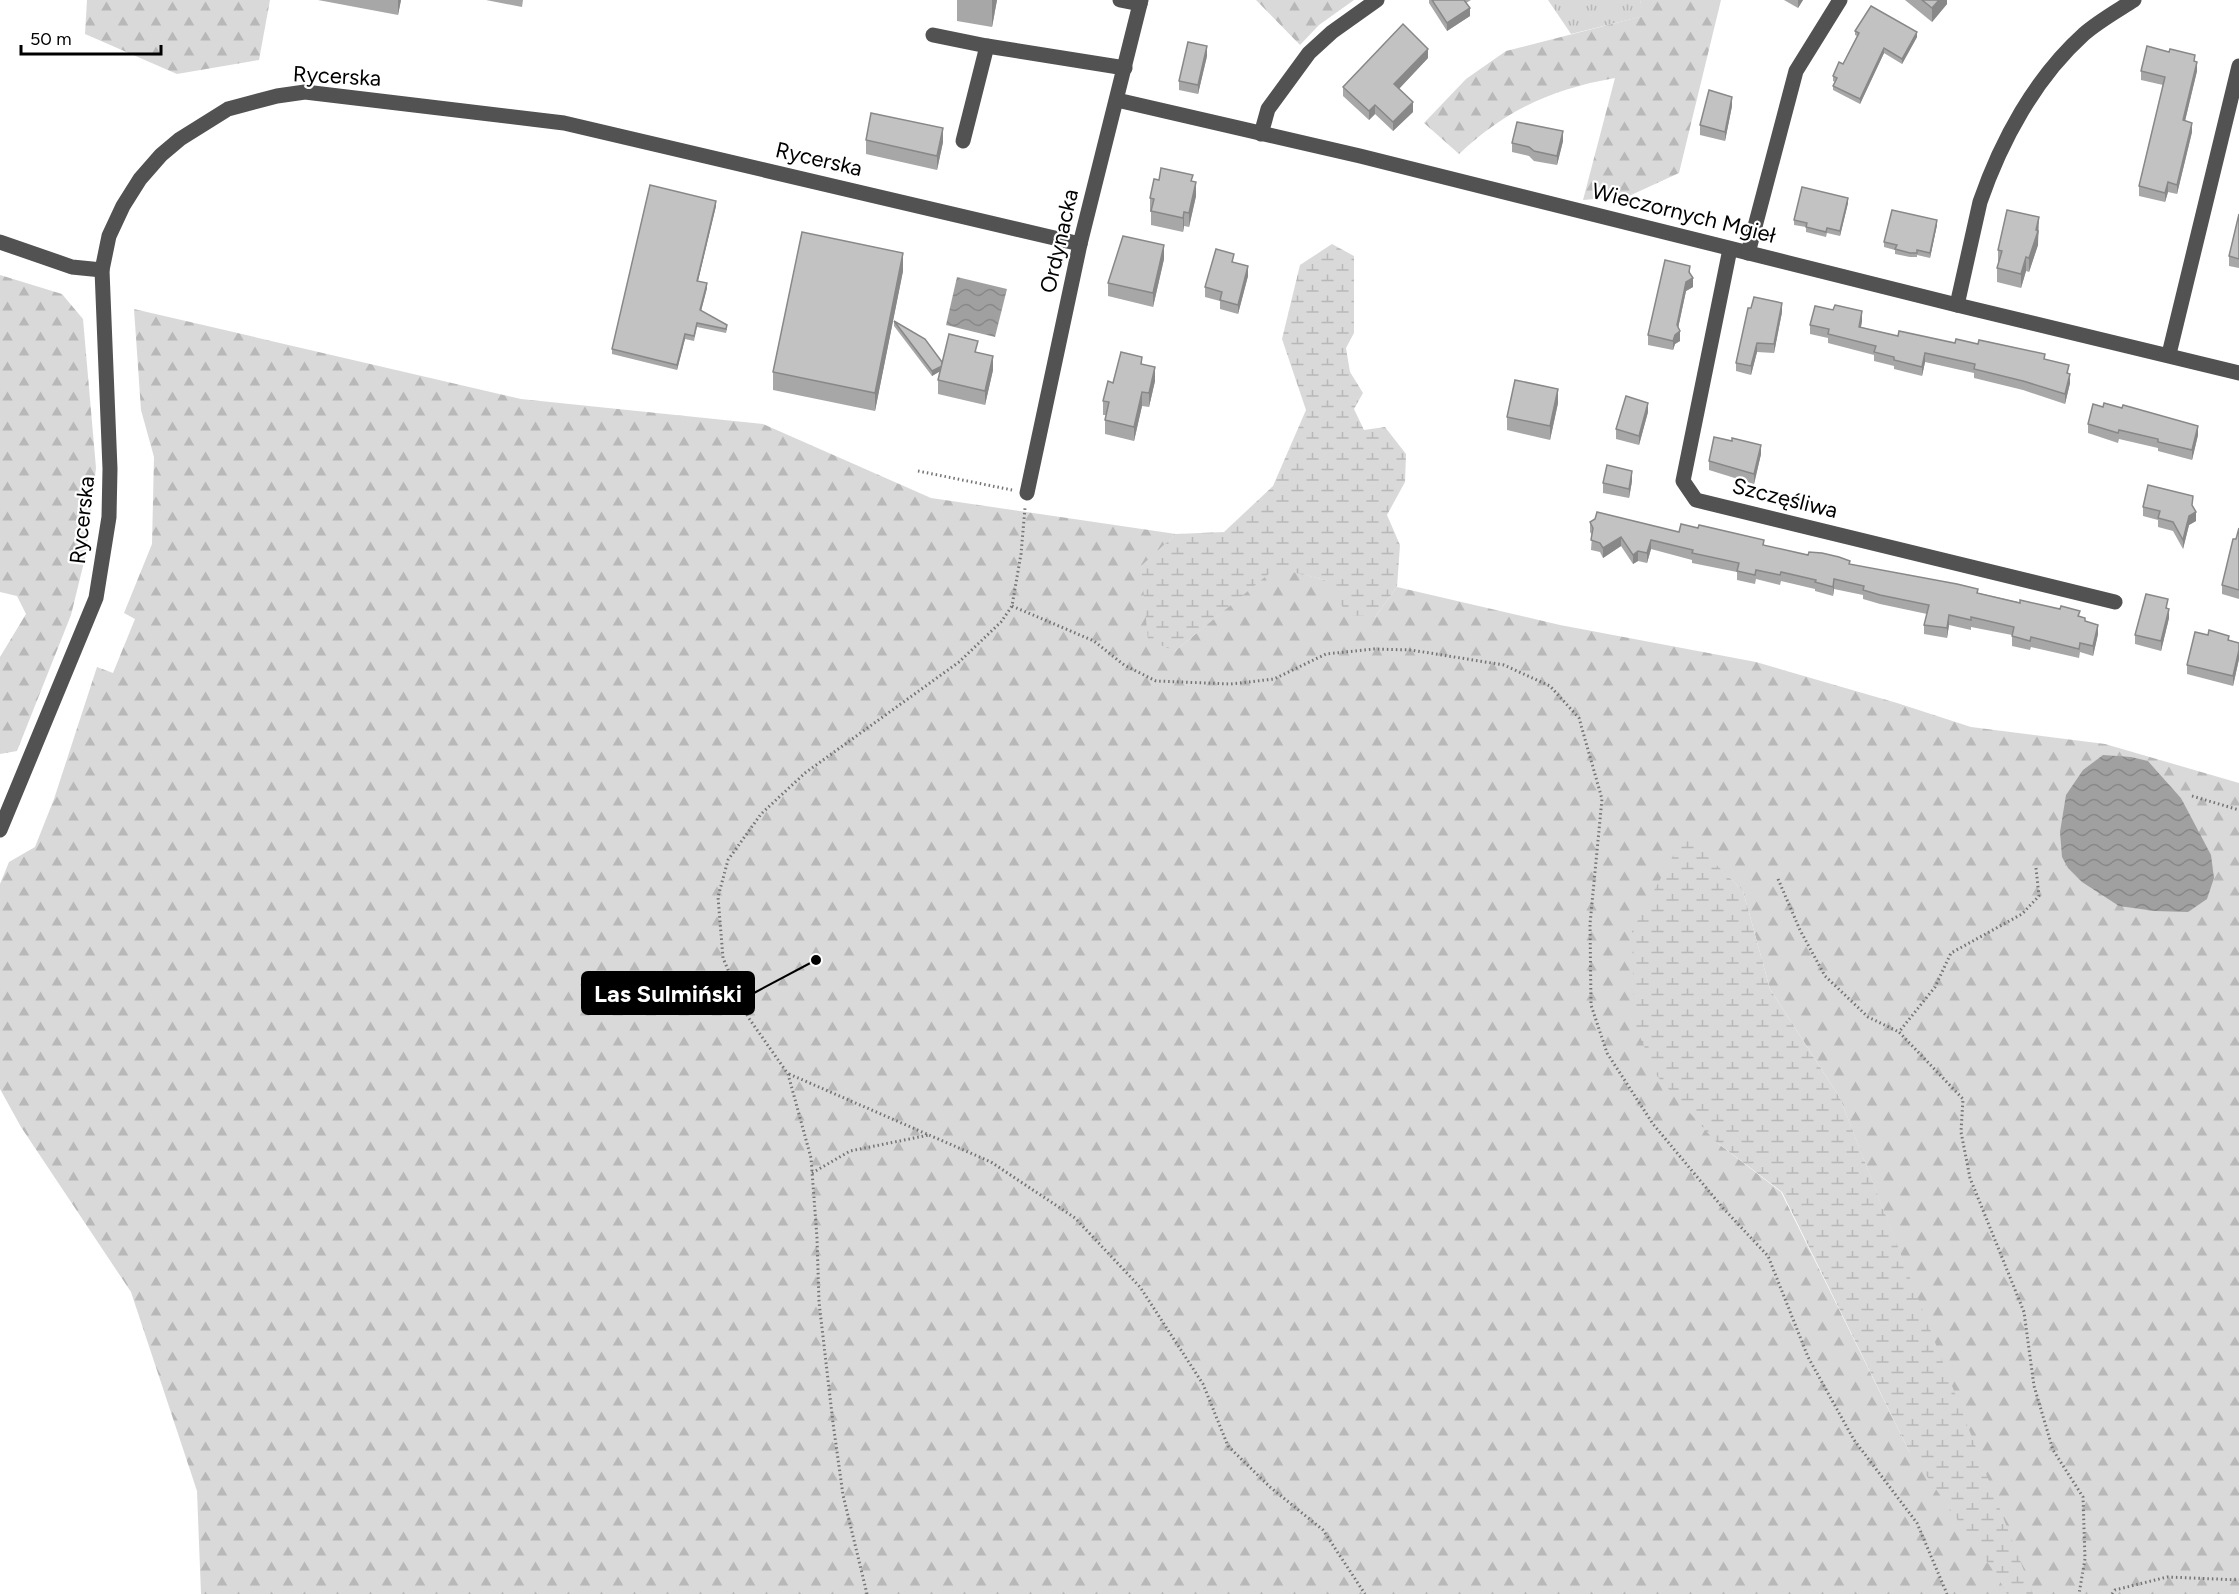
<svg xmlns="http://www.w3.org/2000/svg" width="2239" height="1594" viewBox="0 0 2239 1594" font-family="Figtree,sans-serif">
<defs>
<pattern id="grass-tufts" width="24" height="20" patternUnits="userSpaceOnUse" patternTransform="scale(1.5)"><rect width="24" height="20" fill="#d9d9d9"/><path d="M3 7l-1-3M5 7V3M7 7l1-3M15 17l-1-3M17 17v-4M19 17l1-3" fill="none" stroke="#b8b8b8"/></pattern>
<pattern id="forest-firs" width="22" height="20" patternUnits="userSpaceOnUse" patternTransform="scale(1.5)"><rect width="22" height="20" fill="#d9d9d9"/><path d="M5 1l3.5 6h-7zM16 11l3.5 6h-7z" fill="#b8b8b8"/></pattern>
<pattern id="wetland-marsh" width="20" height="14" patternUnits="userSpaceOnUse" patternTransform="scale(1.5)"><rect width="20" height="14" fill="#d9d9d9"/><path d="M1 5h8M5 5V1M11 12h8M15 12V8" fill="none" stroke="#b8b8b8"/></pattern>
<pattern id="water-waves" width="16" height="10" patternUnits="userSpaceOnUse" patternTransform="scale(1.5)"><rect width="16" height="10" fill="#a0a0a0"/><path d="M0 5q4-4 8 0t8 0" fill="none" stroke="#888"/></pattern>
</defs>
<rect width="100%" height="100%" fill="#fff"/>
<path fill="url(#grass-tufts)" d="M1548,0H1640L1644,16L1571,34Z"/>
<g fill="url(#forest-firs)" fill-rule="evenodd">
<path d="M87,0H270L259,60L177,74L85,34Z"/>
<path d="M1256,0H1354L1319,25L1300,45Z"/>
<path d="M1640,0H1721L1679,173L1629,196L1583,200L1615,78C1552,89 1506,110 1459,154L1424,123L1466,79L1506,51L1643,16Z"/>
<path d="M0,275L62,294L83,319L96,468L86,554L71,615L17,751L0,754V657L26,614L17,596L0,592Z"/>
<path d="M134,309L521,399L763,424L931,498L1176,534L1141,567L1175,651L1276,567L1325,580L1375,617L1397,587L1560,625L1756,662L1897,703L1971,727L2105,744L2239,783V1594H201L197,1491L131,1292L21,1127L0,1089V884L9,862L35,847L54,799L97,667L113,673L135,619L124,613L152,544L154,457L141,410ZM2148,761L2181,798L2191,819ZM1685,835L1743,891L1770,989L1840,1098L2021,1567L1909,1451L1781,1192L1715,1141Z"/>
</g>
<g fill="url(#wetland-marsh)">
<path d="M1332,244L1354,256V333L1346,348L1350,372L1363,393L1354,409L1364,430L1385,427L1406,454L1405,482L1387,515L1400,545L1397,587L1375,617L1348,615L1325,580L1276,568L1175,651L1148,640L1141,566L1176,534L1224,532L1273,486L1306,410L1282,339L1300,265Z"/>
<path d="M1685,834L1743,891L1770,989L1840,1098L2033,1594H2007L1997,1576L1909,1451L1782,1192L1715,1141L1657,1076L1634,1023L1632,931Z"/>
</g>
<g fill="url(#water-waves)">
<path d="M957,277L1007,289L995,337L946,325Z"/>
<path d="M2103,755L2131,757L2148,761L2181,798L2211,855L2214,878L2207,899L2188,912L2155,911L2119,906L2082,882L2068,868L2062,857L2060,832L2066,795L2083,770Z"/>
</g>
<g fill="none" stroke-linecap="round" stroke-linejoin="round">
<g stroke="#747474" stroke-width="3" stroke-dasharray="1.5 3" stroke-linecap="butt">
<path d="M918,471L1012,490"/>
<path d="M1012,606L1094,641L1124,665L1156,681L1231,684L1274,679L1326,654L1374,649L1411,650L1504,665L1550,686L1579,718L1602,799L1590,924L1591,1005L1607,1053L1653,1124L1723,1208L1768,1256L1808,1357L1854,1440L1917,1523L1947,1594"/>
<path d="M2192,796L2239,810"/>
<path d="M2036,868L2039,896L2022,914L1951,953L1935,987L1899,1032L1963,1099L1961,1132L1970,1178L2024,1312L2034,1386L2053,1450L2083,1497L2085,1559L2079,1594"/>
<path d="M1778,879L1800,930L1825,976L1868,1017L1899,1032"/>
<path d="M789,1074L991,1162L1075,1218L1140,1287L1203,1384L1228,1446L1270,1487L1323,1530L1365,1594"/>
<path d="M812,1173L850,1151L929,1135"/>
<path d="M867,1594L843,1495L833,1423L819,1302L817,1238L811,1158L788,1074L748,1017L723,958L718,897L728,860L761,814L805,773L959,662L1001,622L1012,606L1021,554L1025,508"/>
<path d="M2112,1594L2115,1590L2167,1577L2239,1580"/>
</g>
<g stroke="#525252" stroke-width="15">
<path d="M1120,0L1140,4"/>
<path d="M933,35L987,46L1125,68"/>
<path d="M1117,100L1360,156L1957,305L2239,373"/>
<path d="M1261,134L1268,109L1309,53L1332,32L1377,0"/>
<path d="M963,141L987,46"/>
<path d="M0,242L72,267L102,270"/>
<path d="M1730,249L1683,481L1696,500L2115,602"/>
<path d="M1748,253L1796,71L1840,0"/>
<path d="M1957,305L1980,202C2001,141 2035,78 2084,34C2099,21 2117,11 2134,0"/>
<path d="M2169,354L2239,66"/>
<path d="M1027,493L1080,244L1141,0"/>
<path d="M0,830L96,598L109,517L110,469L102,270L109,236L123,206L140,179L161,155L180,139L228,109L277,96L305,92L564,123L1080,244"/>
</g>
</g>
<g fill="#a7a7a7">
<path d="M318,0H401L398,15Z"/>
<path d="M486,0H523L522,7Z"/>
<path d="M957,0H997L992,27L957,21Z"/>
<path d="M1429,0H1471L1466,3L1470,16L1447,31L1429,3Z"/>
<path d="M1784,0H1803L1798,8Z"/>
<path d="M1905,0H1947V4L1932,22Z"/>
<path d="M1855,31L1917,37L1902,64L1884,53L1860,104L1833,90V86L1835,82L1833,81V76L1843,64L1857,36L1855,35Z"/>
<path d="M1207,56L1198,94L1179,90V81Z"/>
<path d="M1428,58L1399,89L1413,112L1393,131L1375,114L1369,120L1343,96V87Z"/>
<path d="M2195,62L2197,71L2185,121L2192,132L2177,194L2168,192L2165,202L2139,196V186L2163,85L2141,80V71Z"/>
<path d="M1732,106L1725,141L1700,135V125Z"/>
<path d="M866,140L943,142L937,170L866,154Z"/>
<path d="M1563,141L1557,165L1534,161L1529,156L1512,152V143Z"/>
<path d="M1159,180L1193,182L1196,196L1189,227L1184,226L1183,232L1151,225V212H1150V198Z"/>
<path d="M1848,203L1840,236L1827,233L1826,237L1806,232V227L1794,225V220Z"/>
<path d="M716,206L698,281L707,288L701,311L727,329L726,333L697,327L694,341L685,339L677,370L612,354V349Z"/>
<path d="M2239,214V268L2229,266V256Z"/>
<path d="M1937,225L1930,258L1917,255V257H1910L1895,254V250L1884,247V242Z"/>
<path d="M2039,231L2038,236V245L2029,272L2026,271L2021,288L1997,282V268L1998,264V250Z"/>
<path d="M1164,259L1153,307L1108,296V283Z"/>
<path d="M1234,262L1248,276L1238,314L1220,309V301L1205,297V287Z"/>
<path d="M903,271L875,411L773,390V372Z"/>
<path d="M1690,274L1693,287L1686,291L1678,328L1680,341L1675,344L1673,350L1648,345V335Z"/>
<path d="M1782,312L1774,353L1757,352L1751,375L1736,371V363Z"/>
<path d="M894,321L942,362L978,352L993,370L985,405L938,394V380L940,371L932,376L894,326Z"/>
<path d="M1862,321L1861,327L1898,336L1955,343L2045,359L2069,374L2070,383L2065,404L2023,390L1974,378V373L1925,362L1922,376L1894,369V366L1874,361V355L1828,343V338L1810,334V325Z"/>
<path d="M1142,364L1155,381L1149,407L1142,406L1134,441L1105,434V420L1106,415H1103V401L1113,383Z"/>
<path d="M1558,403L1550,440L1507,430V417Z"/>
<path d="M1648,412L1639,445L1616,439V429Z"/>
<path d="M2088,424L2198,435L2192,460L2158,451V448L2119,439L2118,443L2088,433Z"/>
<path d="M1761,454L1754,484L1709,470V461Z"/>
<path d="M1632,481L1629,498L1603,493V483Z"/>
<path d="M2193,506L2196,521L2189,525L2183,549L2173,531L2158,527V520L2143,516V507Z"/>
<path d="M1590,522L1679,532L1764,546L1850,564L2080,616L2098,634L2093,656L2080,652L2079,658L2031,647L2030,650L2012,646V635L1971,627V630L1949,625L1947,638L1924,634V625L1927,614L1880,604L1863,599V595L1834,589L1833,596L1815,591V589L1781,581L1780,585L1756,579L1755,584L1737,580V572L1692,563V560L1651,549L1647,563L1638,561L1633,564L1621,546L1603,558L1600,552L1591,550L1592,535L1590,532Z"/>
<path d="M2239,528V599L2222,594V585Z"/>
<path d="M2168,609L2169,618L2161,651L2135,644V635Z"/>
<path d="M2229,640L2239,643V659L2233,686L2187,674V665Z"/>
</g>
<g fill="#888">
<path d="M398,0H401L398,15Z"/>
<path d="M992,0H997L992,27Z"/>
<path d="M1798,0H1803L1798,8Z"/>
<path d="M1939,0H1947V4L1932,22V8Z"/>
<path d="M1470,8V16L1447,31V23Z"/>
<path d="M1917,32V37L1902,64V59Z"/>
<path d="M1207,46V56L1198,94V85Z"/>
<path d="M1884,48V53L1860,104V99Z"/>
<path d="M1428,49V58L1394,94V84Z"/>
<path d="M2197,62V71L2183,129V120Z"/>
<path d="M1732,97V106L1725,141V132Z"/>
<path d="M1413,102V112L1393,131V122Z"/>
<path d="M1375,105V114L1369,120V111Z"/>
<path d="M2192,123V132L2177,194V185Z"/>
<path d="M943,128V142L937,170V156Z"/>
<path d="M1563,131V141L1557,165V156Z"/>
<path d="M1196,182V196L1189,227V213Z"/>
<path d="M2168,182V192L2165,202V193Z"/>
<path d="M1848,198V203L1840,236V231Z"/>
<path d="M716,201V206L697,285V281Z"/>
<path d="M1184,212V226L1183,232V218Z"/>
<path d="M2039,217L2038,245L2029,272V258Z"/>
<path d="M1937,220V225L1930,258V253Z"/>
<path d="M1164,245V259L1153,307V293Z"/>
<path d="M903,253V271L875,411V393Z"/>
<path d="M2026,257V271L2021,288V274Z"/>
<path d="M1248,266V276L1238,314V305Z"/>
<path d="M1690,266V275L1693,278V287L1686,291L1677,333L1680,331V341L1675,344L1673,350V341Z"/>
<path d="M707,283V288L700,315V310Z"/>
<path d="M1782,303V312L1774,353V344Z"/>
<path d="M1862,311V321L1859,336V327Z"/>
<path d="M685,334V339L677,370V365Z"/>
<path d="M1757,343V352L1751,375V366Z"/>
<path d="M1925,353V362L1922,376V367Z"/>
<path d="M993,356V370L985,405V391Z"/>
<path d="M944,364V369L932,376V371Z"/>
<path d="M1155,367V381L1149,407V393Z"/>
<path d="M2070,374V383L2065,404V394Z"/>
<path d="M1558,389V403L1550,440V426Z"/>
<path d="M1142,392V406L1134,441V427Z"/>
<path d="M1648,403V412L1639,445V436Z"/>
<path d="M2198,426V435L2192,460V450Z"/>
<path d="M1761,445V454L1754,484V474Z"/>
<path d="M1632,471V481L1629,498V489Z"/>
<path d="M2196,512V521L2189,525L2183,549V540L2189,516Z"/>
<path d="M1621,537V546L1603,558V548Z"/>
<path d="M1651,540V549L1647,563V553Z"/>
<path d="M1638,551V561L1633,564V555Z"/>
<path d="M1834,579V589L1833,596V587Z"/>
<path d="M2169,609V618L2161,651V641Z"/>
<path d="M1949,615V625L1947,638V628Z"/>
<path d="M2098,625V634L2093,656V646Z"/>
<path d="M2239,650V659L2233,686V676Z"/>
</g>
<g fill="#c2c2c2" stroke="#888" stroke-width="1.5">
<path d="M1432,0H1464L1470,8L1447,23Z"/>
<path d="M1922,0H1939L1932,8Z"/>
<path d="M1871,6L1917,32L1902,59L1884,48L1860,99L1833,86L1837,78L1833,76L1839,62L1843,64L1859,33L1855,31Z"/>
<path d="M1403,24L1428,49L1394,84L1413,102L1393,122L1375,105L1369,111L1343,87Z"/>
<path d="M1188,42L1207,46L1198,85L1179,81Z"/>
<path d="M2147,46L2169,52L2170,49L2195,55L2194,61L2197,62L2183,120L2192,123L2177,185L2168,182L2165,193L2139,186L2165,77L2141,71Z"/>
<path d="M1709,90L1732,97L1725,132L1700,125Z"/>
<path d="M871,113L943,128L937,156L866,140Z"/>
<path d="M1517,122L1563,131L1557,156L1534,151L1529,147L1512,143Z"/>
<path d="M1161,168L1193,175L1191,181L1196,182L1189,213L1184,212L1183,218L1151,211L1154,199L1150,198L1154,179L1159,180Z"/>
<path d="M650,185L716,201L697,281L707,283L700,310L727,325L726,329L697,323L694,336L685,334L677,365L612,349Z"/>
<path d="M1802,187L1848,198L1840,231L1827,228L1826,232L1806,227L1807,223L1794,220Z"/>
<path d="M1892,210L1937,220L1930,253L1917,250V253H1910L1895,249L1897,245L1884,242Z"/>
<path d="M2007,210L2039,217L2036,230L2038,231L2029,258L2026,257L2021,274L1997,268L2002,251L1998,250Z"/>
<path d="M2239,214V259L2229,256Z"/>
<path d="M802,232L903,253L875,393L773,372Z"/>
<path d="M1123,236L1164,245L1153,293L1108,283Z"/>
<path d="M1216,249L1234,254L1232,262L1248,266L1238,305L1220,300L1222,292L1205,287Z"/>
<path d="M1665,260L1690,266L1689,272L1693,278L1686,282L1677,325L1680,331L1675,335L1673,341L1648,335Z"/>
<path d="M1754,297L1782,303L1774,344L1757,343L1751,366L1736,363L1748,308H1751Z"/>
<path d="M1835,305L1862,311L1859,327L1898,336L1899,331L1955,343L1956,339L1978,344L1979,340L2045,354L2044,359L2069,365L2067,373L2070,374L2065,394L2023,381L1974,369L1975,364L1925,353L1922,367L1894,360V357L1874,352L1876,346L1828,334L1829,329L1810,325L1815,306L1833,310Z"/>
<path d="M894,321L925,339L942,362V366L932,371Z"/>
<path d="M949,334L978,341L975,352L993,356L985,391L938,380Z"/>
<path d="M1121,352L1142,357L1141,364L1155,367L1149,393L1142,392L1134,427L1105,420L1109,402L1103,401L1108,381L1113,383Z"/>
<path d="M1515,380L1558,389L1550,426L1507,417Z"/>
<path d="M1626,396L1648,403L1639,436L1616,429Z"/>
<path d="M2104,403L2122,408L2123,405L2198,426L2192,450L2158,442V439L2119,430L2118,433L2088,424L2093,404L2103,407Z"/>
<path d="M1714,437L1732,441V438L1761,445L1754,474L1709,461Z"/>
<path d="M1607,465L1632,471L1629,489L1603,483Z"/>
<path d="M2148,485L2193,496L2192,505L2196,512L2189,516L2183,540L2173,522L2158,518L2160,511L2143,507Z"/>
<path d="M1597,512L1679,532L1681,524L1698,528L1699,525L1764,540L1763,545L1808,555L1809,552L1822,553L1839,557L1850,561L1849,564L1957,584L1978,589L1977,593L2020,603V600L2060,609L2061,606L2080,611L2078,616L2085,618V621L2098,625L2093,646L2080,643L2079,649L2031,637L2030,641L2012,636L2014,627L1971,617V620L1949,615L1947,628L1924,625L1929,605L1880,595L1863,590L1864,586L1834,579L1833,587L1815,582L1816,580L1781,572L1780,575L1756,570L1755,575L1737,571L1739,563L1692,553L1693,550L1651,540L1647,553L1638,551L1633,555L1621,537L1603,548L1600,543L1591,540L1593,528L1590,522L1595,519Z"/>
<path d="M2239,528V590L2222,585L2233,539H2236Z"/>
<path d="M2146,594L2168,599L2166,608L2169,609L2161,641L2135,635Z"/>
<path d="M2209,630L2229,636L2228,640L2239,643V650L2233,676L2187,665L2195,632L2208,635Z"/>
</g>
<g text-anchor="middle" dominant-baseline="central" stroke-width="4.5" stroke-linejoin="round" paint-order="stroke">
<g font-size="22" fill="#000" stroke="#fff">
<text transform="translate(337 76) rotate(3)">Rycerska</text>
<text transform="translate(819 159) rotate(13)">Rycerska</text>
<text transform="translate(1684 213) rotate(14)">Wieczornych Mgieł</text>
<text transform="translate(1059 241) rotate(-77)">Ordynacka</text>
<text transform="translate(1785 498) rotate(14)">Szczęśliwa</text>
<text transform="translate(82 520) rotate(-84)">Rycerska</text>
</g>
</g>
<path fill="none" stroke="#000" stroke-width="2" d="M816 960L754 993"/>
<circle fill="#000" stroke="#fff" stroke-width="2" cx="816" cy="960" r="6"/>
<rect fill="#000" stroke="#000" stroke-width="2" x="582" y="972" width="172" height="42" rx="6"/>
<g font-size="24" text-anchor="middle" font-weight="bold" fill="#fff">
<text x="668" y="1002">Las Sulmiński</text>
</g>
<path d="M21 45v9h140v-9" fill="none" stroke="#000000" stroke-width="3"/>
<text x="30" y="45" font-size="18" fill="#000000" stroke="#ffffff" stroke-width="4.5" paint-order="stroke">50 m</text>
</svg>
